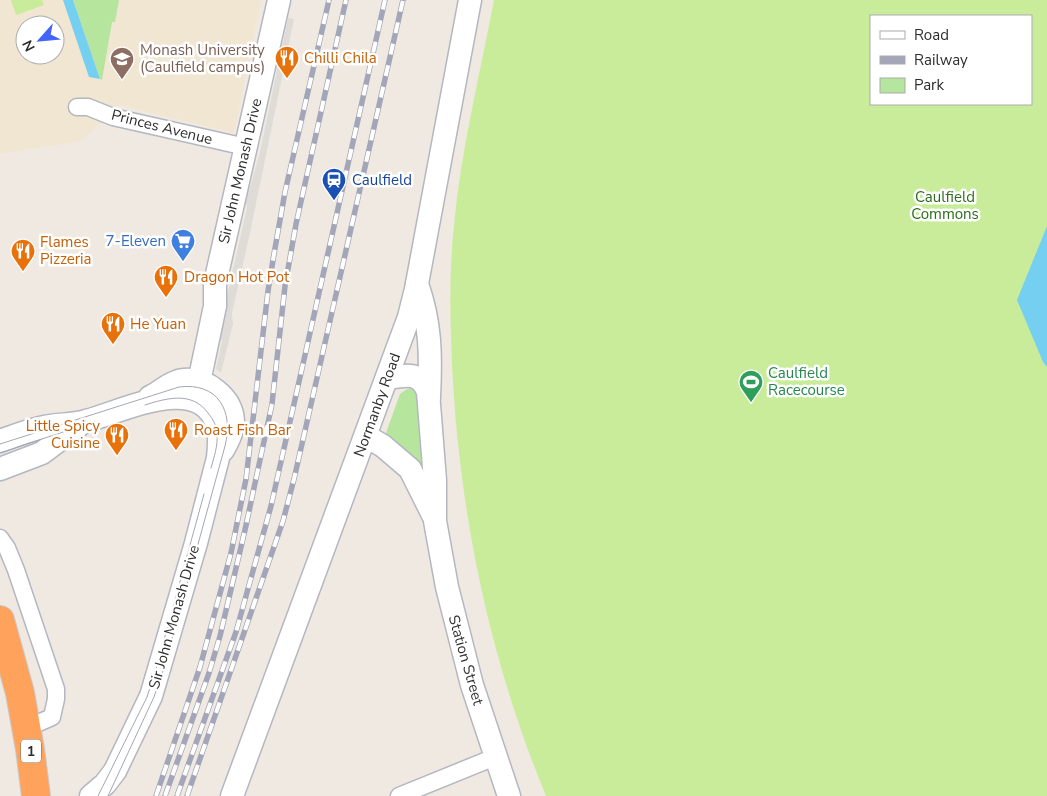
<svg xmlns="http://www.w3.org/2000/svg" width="1047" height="796" viewBox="0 0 1047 796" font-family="'Nunito Sans',sans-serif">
<rect width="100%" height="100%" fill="#efe9e1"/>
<path fill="#f0e6d1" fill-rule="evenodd" d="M0,0H261L234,133L119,105L81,141L0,154ZM25,25H55V55H25Z"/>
<g fill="#b6e59e">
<path d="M73,0H119L115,22H112L102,80L100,79Z"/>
<path d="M412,388L419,391L427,471L412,456L387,437L386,433L400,394L407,389Z"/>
</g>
<g fill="#c9ec9a" fill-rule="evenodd">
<path d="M11,0H42L44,5L16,15Z"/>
<path d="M494,0H1047V796H546C489,658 459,512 452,364C450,318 449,271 454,225C461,150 480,74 494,0ZM871,16H1031V104H871Z"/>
</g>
<path fill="#dfdcd8" d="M288,18L294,19L251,228L232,313L233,324L221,373L216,369L222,341L216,337L218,326L223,325L225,305L247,208V205L241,203L244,190L249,191L260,152Z"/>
<g fill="#75cff0">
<path d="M63,0H73L100,79L89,77Z"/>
<path d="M1047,226V367L1043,362L1017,300Z"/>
</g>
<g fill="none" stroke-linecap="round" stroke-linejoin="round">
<defs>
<g id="street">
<path d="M77,107H88L113,117L246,147"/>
<path d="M0,538L7,548L16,570L56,689V699L52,717L27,728"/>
<path d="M399,796L495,757"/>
</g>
<g id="secondary">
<path d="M417,284C431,323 431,357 429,397"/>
<path d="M388,378C405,375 421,371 428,392L435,480V521L447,587L472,685L509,796"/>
<path d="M150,397C160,392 172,381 184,380C207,378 232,398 233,421C233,432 228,441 223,450"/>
<path d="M190,398L199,382L215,306V283L279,0"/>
<path d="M366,436L383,446L410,469L433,515"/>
<path d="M0,441C14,436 29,430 44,427C58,424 72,425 86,421C122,412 201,370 218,427C220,437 219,448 218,458L196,543L151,696L115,771L105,784L91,796"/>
<path d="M0,469L42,453L82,423"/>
<path d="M232,796L409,317L416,289L470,0"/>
</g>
<path id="highway" d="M0,620L20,693L30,749L36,796"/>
</defs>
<use href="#street" stroke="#b4b7c1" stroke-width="19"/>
<use href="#secondary" stroke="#b4b7c1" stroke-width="25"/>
<use href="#highway" stroke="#c9c9c9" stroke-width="30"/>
<use href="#street" stroke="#fff" stroke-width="16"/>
<use href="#secondary" stroke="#fff" stroke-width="22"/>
<use href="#highway" stroke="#ffa35c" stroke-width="28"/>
<g stroke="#a3a6b8" stroke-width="1">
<path d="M145,405C167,398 192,391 208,413C213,419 217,426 217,434C218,446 214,457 211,468"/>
<path d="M0,444L179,387C218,382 234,411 225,446L164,668L154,697L108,796"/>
<path d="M0,453L69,430"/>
<path d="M98,796L147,697L156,669L204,494"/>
</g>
<defs>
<g id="rail">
<path d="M156,796L200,667L231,553L246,479L268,291L274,254L285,192L329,0"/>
<path d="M165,796L209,673L220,636L245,530L272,404L285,286L296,224L346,0"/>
<path d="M177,796L236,632L271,506L385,0"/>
<path d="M187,796L283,521L294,479L403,0"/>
</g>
</defs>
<use href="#rail" stroke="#a3a6b8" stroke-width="5.5"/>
<use href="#rail" stroke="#fff" stroke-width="4" stroke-dasharray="11" stroke-linecap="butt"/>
</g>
<defs>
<symbol id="restaurant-pin" viewBox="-11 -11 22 30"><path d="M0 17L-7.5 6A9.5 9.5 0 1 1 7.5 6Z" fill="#e8710a" stroke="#fff"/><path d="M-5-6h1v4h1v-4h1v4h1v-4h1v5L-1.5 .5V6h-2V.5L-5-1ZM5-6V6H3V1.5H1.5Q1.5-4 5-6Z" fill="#fff"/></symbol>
<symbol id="university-pin" viewBox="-11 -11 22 30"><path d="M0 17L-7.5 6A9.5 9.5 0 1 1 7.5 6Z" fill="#8d6e63" stroke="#fff"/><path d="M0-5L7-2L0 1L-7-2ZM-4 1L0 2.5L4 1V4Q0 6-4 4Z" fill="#fff"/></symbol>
<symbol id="station-pin" viewBox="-11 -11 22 30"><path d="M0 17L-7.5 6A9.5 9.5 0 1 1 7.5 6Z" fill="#1a4fb4" stroke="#fff"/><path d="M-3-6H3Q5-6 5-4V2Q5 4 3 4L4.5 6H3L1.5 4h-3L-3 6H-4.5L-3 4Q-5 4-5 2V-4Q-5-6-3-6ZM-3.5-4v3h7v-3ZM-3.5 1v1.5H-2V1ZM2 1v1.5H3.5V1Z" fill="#fff"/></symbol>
<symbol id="supermarket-pin" viewBox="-11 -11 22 30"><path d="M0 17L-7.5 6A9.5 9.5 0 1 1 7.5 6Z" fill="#3f7fe0" stroke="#fff"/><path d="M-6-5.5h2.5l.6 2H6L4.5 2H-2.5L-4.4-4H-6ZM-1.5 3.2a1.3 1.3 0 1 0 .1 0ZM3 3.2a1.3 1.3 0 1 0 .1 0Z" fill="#fff"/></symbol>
<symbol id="stadium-pin" viewBox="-11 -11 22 30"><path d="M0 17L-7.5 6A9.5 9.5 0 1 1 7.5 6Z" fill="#2e9e5b" stroke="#fff"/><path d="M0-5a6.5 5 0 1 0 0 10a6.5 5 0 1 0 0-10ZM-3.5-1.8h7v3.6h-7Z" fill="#fff"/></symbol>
</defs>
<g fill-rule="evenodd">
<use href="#restaurant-pin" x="273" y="44" width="28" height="38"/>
<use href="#university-pin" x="108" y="45" width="28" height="38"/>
<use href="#station-pin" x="320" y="166" width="28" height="38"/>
<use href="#supermarket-pin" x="169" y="227" width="28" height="38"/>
<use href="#restaurant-pin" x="9" y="237" width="28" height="38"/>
<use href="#restaurant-pin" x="152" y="263" width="28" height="38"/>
<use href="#restaurant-pin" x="99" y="310" width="28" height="38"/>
<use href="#stadium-pin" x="737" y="368" width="28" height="38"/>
<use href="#restaurant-pin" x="162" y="416" width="28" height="38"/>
<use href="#restaurant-pin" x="103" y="421" width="28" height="38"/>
</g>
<g text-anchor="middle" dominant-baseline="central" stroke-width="5" stroke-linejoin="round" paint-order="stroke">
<rect fill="#fff" stroke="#6d6d6d" stroke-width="1" x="21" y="739.5" width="20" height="23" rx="4"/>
<g font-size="14" font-weight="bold" fill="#2e2e2e">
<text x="31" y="751">1</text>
</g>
<g font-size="15" fill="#785e54" stroke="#fff" text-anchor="start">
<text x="140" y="50">Monash University<tspan x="140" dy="17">(Caulfield campus)</tspan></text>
</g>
<g font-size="15" fill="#c56008" stroke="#fff" text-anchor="start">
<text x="304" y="58">Chilli Chila</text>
<text x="40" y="242">Flames<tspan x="40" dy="17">Pizzeria</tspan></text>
<text x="184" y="277">Dragon Hot Pot</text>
<text x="130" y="324">He Yuan</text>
<text x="100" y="426" text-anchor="end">Little Spicy<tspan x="100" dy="17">Cuisine</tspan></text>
<text x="194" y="430">Roast Fish Bar</text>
</g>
<g font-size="15" fill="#2e2e2e" stroke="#fff">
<text transform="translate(162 127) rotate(14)">Princes Avenue</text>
<text transform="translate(240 171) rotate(-77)">Sir John Monash Drive</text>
<text transform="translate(377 405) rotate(-70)">Normanby Road</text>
<text transform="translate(174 617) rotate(-74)">Sir John Monash Drive</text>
<text transform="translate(466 660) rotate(74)">Station Street</text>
</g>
<g font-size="15" fill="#164399" stroke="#fff" text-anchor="start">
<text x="352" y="180">Caulfield</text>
</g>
<g font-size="15" fill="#2c6e1b" stroke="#fff">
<text x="945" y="197">Caulfield<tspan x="945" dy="17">Commons</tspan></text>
</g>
<g font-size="15" fill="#366cbe" stroke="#fff" text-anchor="end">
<text x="166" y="241">7-Eleven</text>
</g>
<g font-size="15" fill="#27864d" stroke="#fff" text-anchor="start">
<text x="768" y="373">Caulfield<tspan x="768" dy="17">Racecourse</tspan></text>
</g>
</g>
<rect x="870" y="15" width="162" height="90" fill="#ffffff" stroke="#ababab"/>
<rect x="880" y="31" width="25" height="8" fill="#ffffff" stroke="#ababab"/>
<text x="914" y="40" font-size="15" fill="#2e2e2e">Road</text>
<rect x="880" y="56" width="25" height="8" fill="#a3a6b8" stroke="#ababab"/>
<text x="914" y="65" font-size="15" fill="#2e2e2e">Railway</text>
<rect x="880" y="78" width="25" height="15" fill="#b6e59e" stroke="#ababab"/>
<text x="914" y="90" font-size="15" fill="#2e2e2e">Park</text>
<g transform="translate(40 40) rotate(243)"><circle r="24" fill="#ffffff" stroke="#ababab"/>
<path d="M0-4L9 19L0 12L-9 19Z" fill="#4264fb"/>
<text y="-8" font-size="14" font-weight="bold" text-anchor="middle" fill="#2e2e2e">N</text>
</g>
</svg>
